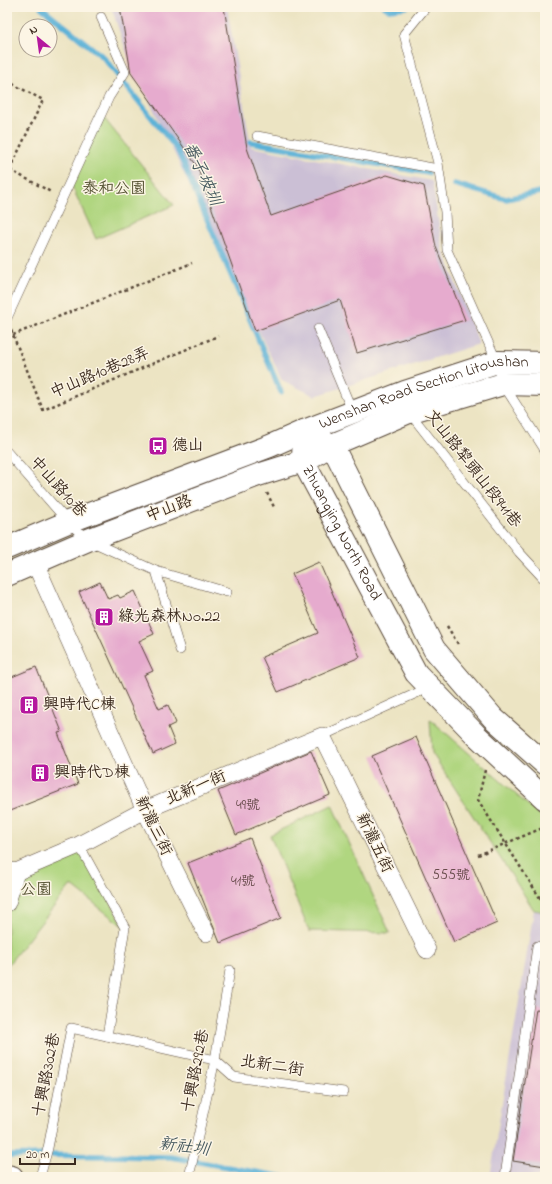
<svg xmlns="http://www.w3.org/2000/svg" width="552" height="1184" viewBox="0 0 552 1184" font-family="'Indie Flower','LXGW WenKai TC',sans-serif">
<rect width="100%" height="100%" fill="#fcf5e5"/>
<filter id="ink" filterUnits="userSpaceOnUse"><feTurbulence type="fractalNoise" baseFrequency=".025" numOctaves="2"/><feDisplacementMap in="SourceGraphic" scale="8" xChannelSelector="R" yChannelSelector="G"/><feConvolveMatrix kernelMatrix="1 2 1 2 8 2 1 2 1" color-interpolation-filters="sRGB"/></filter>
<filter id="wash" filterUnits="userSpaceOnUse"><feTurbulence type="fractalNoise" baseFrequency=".012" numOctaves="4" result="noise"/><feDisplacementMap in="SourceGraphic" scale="16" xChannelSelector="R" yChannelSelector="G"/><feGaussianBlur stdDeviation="0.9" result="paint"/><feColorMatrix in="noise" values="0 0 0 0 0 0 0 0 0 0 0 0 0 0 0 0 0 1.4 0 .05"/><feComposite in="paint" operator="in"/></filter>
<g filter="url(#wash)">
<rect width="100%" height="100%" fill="#ece4c3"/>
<g fill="#cbbfd5">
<path d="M111,7H227L251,147L432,181L443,250L479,344L315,396L282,380L128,56Z"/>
<path d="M534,910L545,912V1177H490Z"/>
</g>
<g fill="#b0d680" stroke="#76804f">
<path d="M99,112L174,205L96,239L70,182Z"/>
<path d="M430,719L545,820V912L534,910L432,753Z"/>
<path d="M332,805L390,933L309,931L270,835Z"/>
<path d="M79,845L125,928L71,885L7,966V903L16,872Z"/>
</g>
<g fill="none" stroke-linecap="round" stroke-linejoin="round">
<g stroke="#5ab1d7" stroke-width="5.5">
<path d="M41,7L103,57L177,149L281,392"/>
<path d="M385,7L389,9L406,7"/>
<path d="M251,142L428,173"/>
<path d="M454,184L506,199L545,191"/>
<path d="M7,1156L44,1155L171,1157L284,1177"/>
</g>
</g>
<g id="blocks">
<g fill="#e6abce">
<path d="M120,7H224L247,148L271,216L387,175L424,186L436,247L465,320L357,353L340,300L255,331L197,166L131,73Z"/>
<path d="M319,562L360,657L278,692L262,657L318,633L292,574Z"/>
<path d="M100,582L108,599L118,595L120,598L135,591L154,634L139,641L153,671L144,675L159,709L168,705L176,723L168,727L175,744L153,754L79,592Z"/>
<path d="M36,667L62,732L58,733L78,784L7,812V679Z"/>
<path d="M416,737L497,923L454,942L372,756Z"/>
<path d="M311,751L330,795L236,835L218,791Z"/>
<path d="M250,838L281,918L220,943L188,863Z"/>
<path d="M536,1009L545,1010V1166L513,1161Z"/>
</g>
</g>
</g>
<g filter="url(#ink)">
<use href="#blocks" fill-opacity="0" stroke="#564637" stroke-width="1"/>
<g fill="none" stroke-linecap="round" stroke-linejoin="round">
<defs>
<g id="service">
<path d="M426,7L404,34L438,163L445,212L447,250L497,362L503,384L545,450"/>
<path d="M257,136L438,169"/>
<path d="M7,318L109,97L125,72L101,17"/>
<path d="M318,329L353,413"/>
<path d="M409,412L519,552L545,580"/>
<path d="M7,452L68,522L88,540L156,571L180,650"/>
<path d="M156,571L227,592"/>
<path d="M322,736L419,692"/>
<path d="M107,1036L215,1060L234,1077L344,1092"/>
<path d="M40,1177L48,1148L71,1028L107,1036L125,928L79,845"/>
<path d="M189,1177L215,1060L230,970"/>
<path d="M505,1177L537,946"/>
</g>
<g id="minor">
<path d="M35,563L145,810L206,933"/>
<path d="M7,870L16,872L79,845L145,810L322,736L427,950"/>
<path d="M7,903L16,872"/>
</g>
<g id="tertiary">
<path id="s1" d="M545,764L493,718L434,649L332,445L304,431L303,461L416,673L477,736L545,799"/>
<path d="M7,1176L12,1177"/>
</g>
<g id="secondary">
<path id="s2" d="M7,548L68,522L270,446L304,431L405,392L497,362L545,363"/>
<path d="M7,575L88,540L258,475L303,461L332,445L409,412L503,384L545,385"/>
</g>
</defs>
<use href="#service" stroke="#564637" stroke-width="10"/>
<use href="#minor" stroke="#564637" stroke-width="18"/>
<use href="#tertiary" stroke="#564637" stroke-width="24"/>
<use href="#secondary" stroke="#564637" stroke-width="24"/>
<g stroke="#564637" stroke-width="2.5" stroke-dasharray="3 3" stroke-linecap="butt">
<path d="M7,81L43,100L7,175"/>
<path d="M10,170L51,192"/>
<path d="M11,330L43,410L218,336"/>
<path d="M13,335L192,263"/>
<path d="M267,493L275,509"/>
<path d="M447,626L458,644"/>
<path d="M485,770L478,800L540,898H545"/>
<path d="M478,855L545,827"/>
</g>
<use href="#service" stroke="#fff" stroke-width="9"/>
<use href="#minor" stroke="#fff" stroke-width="17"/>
<use href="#tertiary" stroke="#fff" stroke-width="22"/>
<use href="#secondary" stroke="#fff" stroke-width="22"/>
</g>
</g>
<defs>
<symbol id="bus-square" viewBox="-11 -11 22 22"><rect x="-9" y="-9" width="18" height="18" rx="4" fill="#b5179e" stroke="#fcf5e5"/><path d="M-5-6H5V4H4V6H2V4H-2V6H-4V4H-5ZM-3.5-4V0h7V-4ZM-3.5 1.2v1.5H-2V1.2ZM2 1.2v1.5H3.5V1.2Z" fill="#fff"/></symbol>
<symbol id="building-square" viewBox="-11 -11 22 22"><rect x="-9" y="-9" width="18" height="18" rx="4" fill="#b5179e" stroke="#fcf5e5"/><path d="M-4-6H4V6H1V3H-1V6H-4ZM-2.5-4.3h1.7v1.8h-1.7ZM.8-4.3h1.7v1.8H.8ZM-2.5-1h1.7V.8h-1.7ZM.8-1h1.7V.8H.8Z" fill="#fff"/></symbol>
</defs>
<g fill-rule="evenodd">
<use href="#bus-square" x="147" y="435" width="22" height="22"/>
<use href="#building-square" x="93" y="606" width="22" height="22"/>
<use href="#building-square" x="18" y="694" width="22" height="22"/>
<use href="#building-square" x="29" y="762" width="22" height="22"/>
</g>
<g text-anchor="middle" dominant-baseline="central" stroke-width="3" stroke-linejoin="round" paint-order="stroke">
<g font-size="14" fill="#664a4a">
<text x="248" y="805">49號</text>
<text x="451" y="875">555號</text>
<text x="243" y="881">41號</text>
</g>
<g font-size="16" fill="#585536" stroke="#fcf5e5">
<text x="114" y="189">泰和公園</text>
<text x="36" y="890">公園</text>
</g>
<g font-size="16" fill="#3b2a1e" stroke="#fcf5e5">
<text transform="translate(100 373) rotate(-23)">中山路10巷28弄</text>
<text stroke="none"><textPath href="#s2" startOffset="446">Wenshan Road Section Litoushan</textPath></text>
<text transform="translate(473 469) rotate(52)">文山路犂頭山段941巷</text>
<text transform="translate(58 487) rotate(48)">中山路10巷</text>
<text transform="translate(169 509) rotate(-21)">中山路</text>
<text stroke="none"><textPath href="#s1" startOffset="531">Zhuangjing North Road</textPath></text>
<text transform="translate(196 788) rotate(-23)">北新一街</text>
<text transform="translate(153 826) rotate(64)">新瀧三街</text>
<text transform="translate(374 843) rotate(64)">新瀧五街</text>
<text transform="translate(272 1066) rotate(9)">北新二街</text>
<text transform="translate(196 1071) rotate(-79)">十興路292巷</text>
<text transform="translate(47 1075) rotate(-79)">十興路302巷</text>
</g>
<g font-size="16" fill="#3b2a1e" stroke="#fcf5e5" text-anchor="start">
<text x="172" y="446">德山</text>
<text x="118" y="617">綠光森林No.22</text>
<text x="43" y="705">興時代C棟</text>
<text x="54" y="773">興時代D棟</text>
</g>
<g font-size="17" font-style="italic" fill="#46595f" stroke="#fcf5e5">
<text transform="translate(202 174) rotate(65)">番子坡圳</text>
<text transform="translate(184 1147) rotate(7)">新社圳</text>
</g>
</g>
<rect width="552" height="1184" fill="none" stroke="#fcf5e5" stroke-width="24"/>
<g transform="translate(38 38) rotate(331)"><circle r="19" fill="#fcf5e5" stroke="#afa495"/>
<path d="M0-3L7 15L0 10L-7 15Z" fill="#b5179e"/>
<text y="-6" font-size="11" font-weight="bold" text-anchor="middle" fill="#3b2a1e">N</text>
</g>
<path d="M20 1158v6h55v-6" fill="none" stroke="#3b2a1e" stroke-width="2"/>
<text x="26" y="1158" font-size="12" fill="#3b2a1e" stroke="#fcf5e5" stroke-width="3" paint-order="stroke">20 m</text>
</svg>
